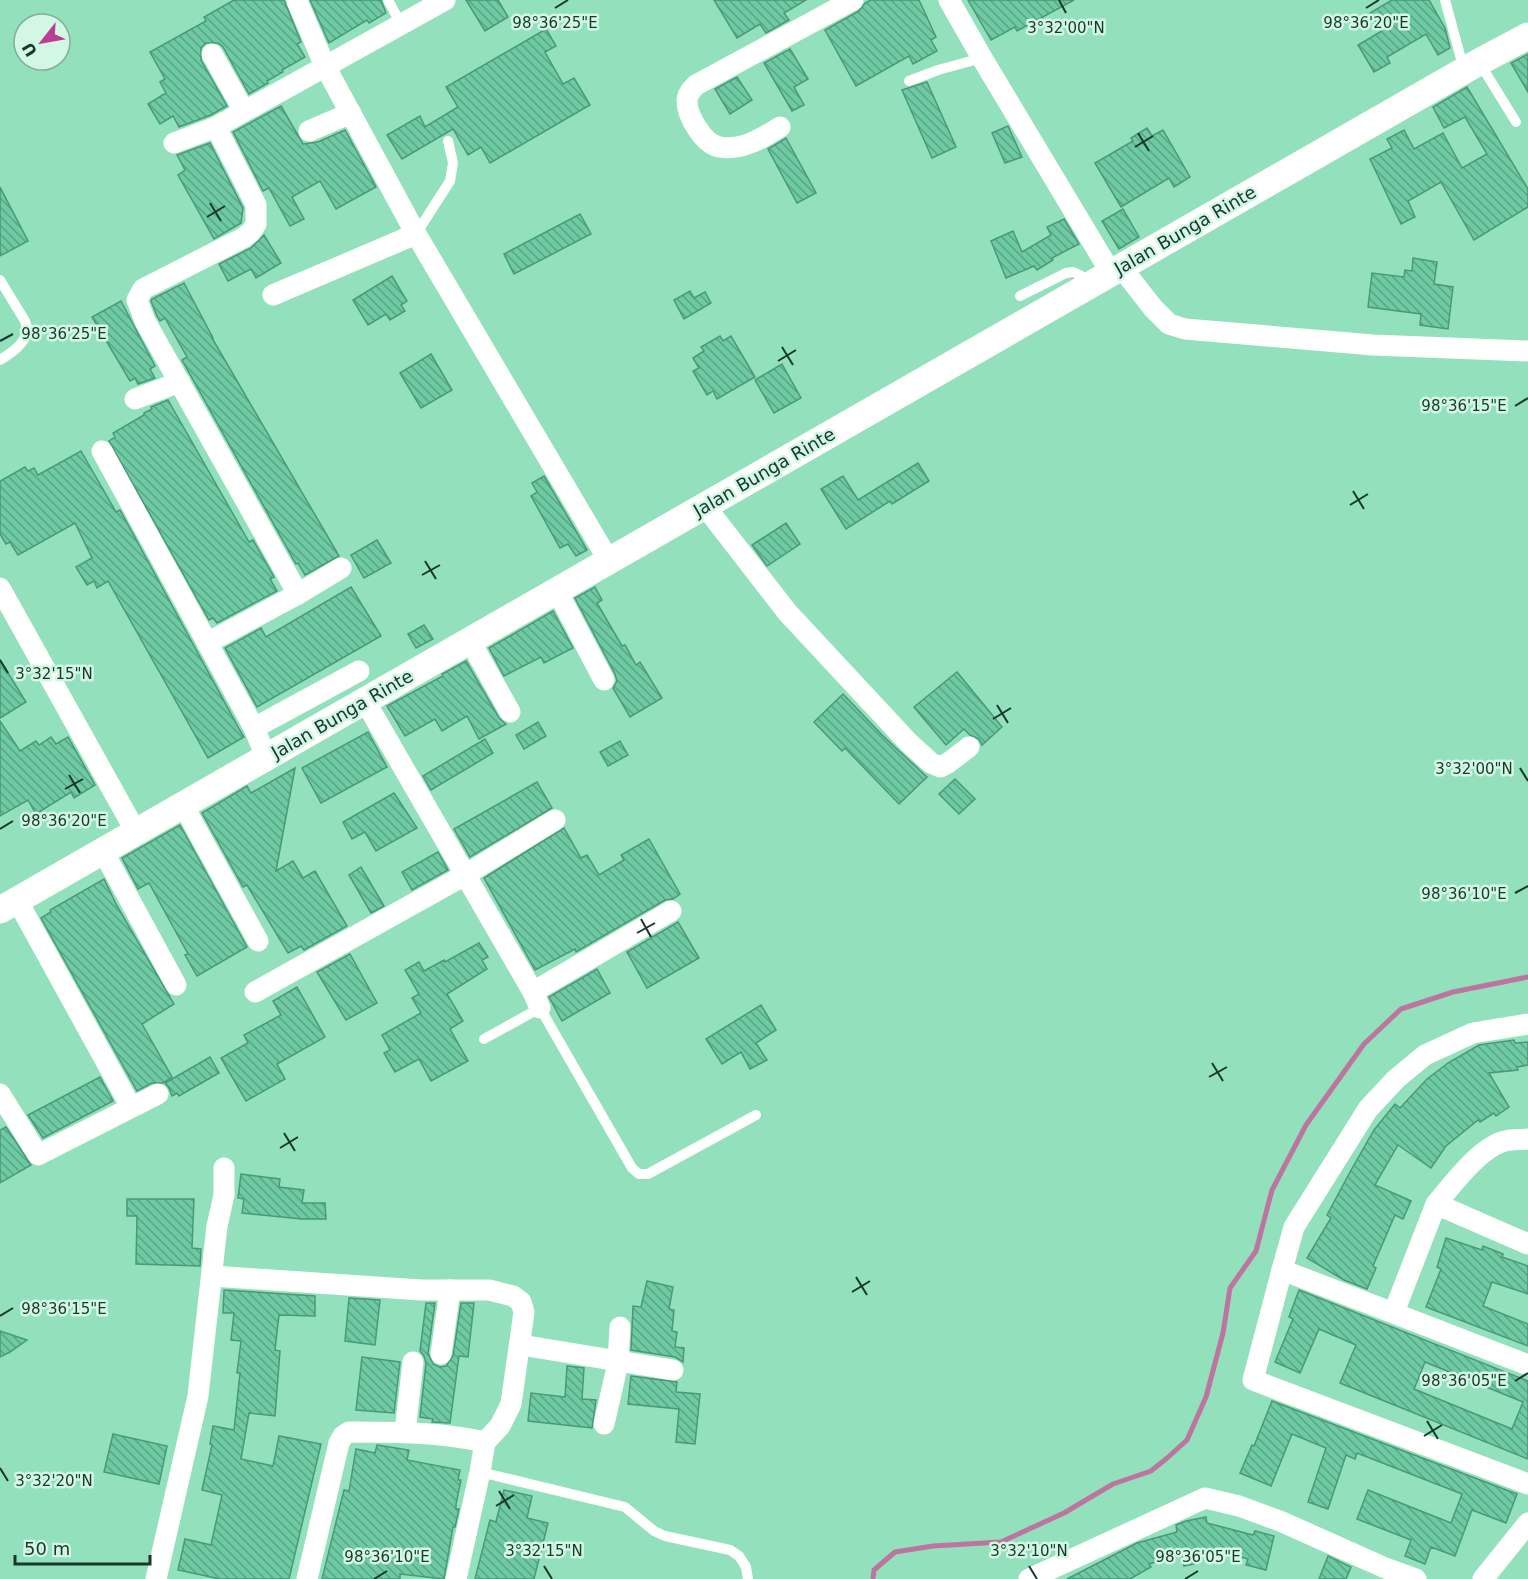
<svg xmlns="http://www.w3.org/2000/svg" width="1528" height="1579" viewBox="0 0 1528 1579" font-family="'DejaVu Sans',sans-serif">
<defs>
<pattern id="building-back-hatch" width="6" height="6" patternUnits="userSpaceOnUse" patternTransform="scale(1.5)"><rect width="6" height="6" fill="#6ecaa2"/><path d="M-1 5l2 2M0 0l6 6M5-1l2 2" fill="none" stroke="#59a584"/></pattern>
</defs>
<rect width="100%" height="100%" fill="#92e1bc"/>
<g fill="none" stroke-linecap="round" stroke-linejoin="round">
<path stroke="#bd749f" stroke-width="5" d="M873,1579L874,1570L895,1552L933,1546L1001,1542L1064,1513L1113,1484L1151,1471L1166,1459L1187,1440L1206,1397L1223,1333L1230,1288L1256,1251L1272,1190L1306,1125L1364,1044L1401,1009L1453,992L1528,977"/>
</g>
<g fill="url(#building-back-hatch)" stroke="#4a9877" stroke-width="1.5" fill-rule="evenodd">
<path d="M234,0H284L301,42L297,44L305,57L282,70L283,72L267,81L268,83L249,94L223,47L218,43H206L201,48V60L227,106L211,115L179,127L173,116L160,124L148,104L166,93L160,82L165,79L150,52L206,21L204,17Z"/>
<path d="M310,0H381L386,13L369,23L367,20L329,43Z"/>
<path d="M466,0H498L508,17L485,31Z"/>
<path d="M714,0H806L784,13L789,20L766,33L760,24L737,38Z"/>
<path d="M871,0H919L936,37L931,40L937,51L913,64L909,56L856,86L825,30L859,11L865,3Z"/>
<path d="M968,0H1074L1017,31L1015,27L991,40Z"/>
<path d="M1392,0H1429L1445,28L1450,48L1438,55L1426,34L1387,57L1390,63L1374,72L1358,45L1382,31L1370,13Z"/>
<path d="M546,29L556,46L545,52L563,84L574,78L590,105L490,163L481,147L468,155L453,129L402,159L387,135L420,116L425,127L458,107L446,87Z"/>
<path d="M790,49L808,79L794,87L804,105L792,111L764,63Z"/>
<path d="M1528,54V92L1511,63Z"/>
<path d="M737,77L752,100L730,114L715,89Z"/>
<path d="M927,82L956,147L932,158L902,90Z"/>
<path d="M1467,87L1528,189V207L1474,240L1441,182L1408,201L1415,217L1401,224L1370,159L1392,148L1387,139L1404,130L1414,149L1443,133L1462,168L1487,154L1465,117L1444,128L1433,107Z"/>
<path d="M281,106L303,144L318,142L345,130L376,187L336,209L320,181L292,197L304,219L290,226L269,188L263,191L233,132Z"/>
<path d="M1008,126L1022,157L1005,163L992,133Z"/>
<path d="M1147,128L1152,136L1163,130L1190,177L1174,187L1169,178L1121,207L1095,163L1133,141L1131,138Z"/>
<path d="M786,138L816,193L797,203L768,149Z"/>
<path d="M210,143L243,208L241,223L214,239L178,175L185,170L177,155Z"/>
<path d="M0,187L28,241L0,256Z"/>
<path d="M1123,209L1139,237L1119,249L1102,221Z"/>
<path d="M580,214L591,234L514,274L504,254Z"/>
<path d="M1064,219L1079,244L1052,258L1053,260L1037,270L1034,266L1006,278L991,241L1013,231L1022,252L1051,235L1047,227Z"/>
<path d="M264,235L281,263L256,278L251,269L228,281L219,264L251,248Z"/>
<path d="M1413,258L1437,262L1434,284L1453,287L1448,329L1420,325L1421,314L1368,307L1372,273L1404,277L1405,270L1412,271Z"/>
<path d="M392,276L407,301L401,305L405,311L390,320L386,314L368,325L353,300Z"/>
<path d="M184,283L213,338H212L339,556L305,575L298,563L296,564L182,360L187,357L165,318L160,321L157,316L151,301L152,299Z"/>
<path d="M690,291L694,298L705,292L711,303L684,319L674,300Z"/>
<path d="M121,301L155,366L150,369L155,378L138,384L135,378L130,381L92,317Z"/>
<path d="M720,336L723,341L731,336L755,377L717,399L713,391L707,395L693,371L699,368L693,358L704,351L701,347Z"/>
<path d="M431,354L452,390L421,408L400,373Z"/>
<path d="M782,364L801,398L774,413L755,380Z"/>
<path d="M168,400L249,542L253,540L274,577L270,579L277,591L217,623L213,618L209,620L109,441L115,437L113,433L144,415V413L152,409L151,407Z"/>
<path d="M81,451L116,512L120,510L242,734L244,737L208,758L108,581L97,588L94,581L87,585L76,567L92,558L75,523L18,555L10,542L6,544L0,534V481L25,467L28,471L34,468L38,475Z"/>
<path d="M918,463L929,481L892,504L890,501L846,529L821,489L843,476L858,500Z"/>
<path d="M544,476L587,550L576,556L568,544L560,548L531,496L537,492L532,483Z"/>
<path d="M786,523L800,544L767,566L752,545Z"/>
<path d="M377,540L391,563L364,578L351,555Z"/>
<path d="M351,587L381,636L257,707L225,648L261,628L266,637Z"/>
<path d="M595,587L602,600L597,603L622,646L625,645L636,665L640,662L662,698L630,717L613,688L617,681L615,674L575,598Z"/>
<path d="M553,611L573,648L544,663L541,657L504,676L489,648Z"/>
<path d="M424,625L433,639L416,648L408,634Z"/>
<path d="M0,660L26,702L0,718Z"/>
<path d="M466,661L499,718L506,724L479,739L467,716L442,731L435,719L405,736L387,706L443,676L442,674Z"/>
<path d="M957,672L1002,727L982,745L979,739L970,735L964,729L946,745L914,707Z"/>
<path d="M843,694L882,735L927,777L899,804L845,748L842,751L814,722Z"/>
<path d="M0,721L20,751L36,741L39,745L51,737L56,744L68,737L95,785L74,798L71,792L36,814L28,800L0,816Z"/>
<path d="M538,722L546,736L524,749L516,735Z"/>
<path d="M368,732L387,767L321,803L302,768Z"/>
<path d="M485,739L493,753L431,790L423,776Z"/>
<path d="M620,741L628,755L608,766L600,752Z"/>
<path d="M295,768L276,871L293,861L303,878L315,871L347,926L304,950L301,946L288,953L247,885L243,887L202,813L247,786L251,793Z"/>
<path d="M955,779L975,799L959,814L939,794Z"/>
<path d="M537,782L552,808L470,857L454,829Z"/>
<path d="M394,793L417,828L376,851L365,832L352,839L343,822Z"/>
<path d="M180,825L247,947L197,976L185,955L188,954L149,883L138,889L122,858Z"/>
<path d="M564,828L581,858L587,855L599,875L624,860L621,855L649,839L680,894L673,899L665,900L576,952L575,949L535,970L484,878Z"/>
<path d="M438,852L448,870L412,890L402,872Z"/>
<path d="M361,867L384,906L371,913L349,875Z"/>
<path d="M104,879L117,906L174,1004L142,1024L172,1077L163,1083H152L137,1091L41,918L51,912L50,910Z"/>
<path d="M678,922L699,958L647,988L627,952Z"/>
<path d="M479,943L488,957L482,960L487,969L447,994L463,1021L450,1029L468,1061L431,1081L419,1059L395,1072L384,1053L390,1050L382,1035L421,1013L412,998L419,994L405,970L419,962L424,971L444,960L445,962Z"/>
<path d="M350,954L377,1003L346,1020L317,972Z"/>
<path d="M597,969L610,993L562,1021L549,997Z"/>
<path d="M297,987L325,1037L277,1064L285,1079L246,1101L221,1058L248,1043L244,1035L281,1015L273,1001Z"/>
<path d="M761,1005L776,1030L756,1043L767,1060L750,1069L741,1052L722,1064L706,1039Z"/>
<path d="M1514,1040L1515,1043L1528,1042V1065L1517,1067L1518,1070L1489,1073L1509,1107L1496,1116L1494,1113L1480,1122L1478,1120L1446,1146L1431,1168L1398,1145L1375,1185L1411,1201L1403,1219L1395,1215L1373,1266L1376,1268L1367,1289L1344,1280L1307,1258L1331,1218L1327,1215L1350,1172L1374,1130L1395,1104L1400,1108L1427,1079L1448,1063L1479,1045Z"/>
<path d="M210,1057L219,1073L179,1096L177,1093L172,1096L169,1088L165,1083Z"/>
<path d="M100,1077L113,1101L43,1138L28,1115Z"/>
<path d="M6,1127L31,1165L0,1183V1130Z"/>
<path d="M241,1174L280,1179L279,1187L304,1190L302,1203H325L326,1219H302L242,1213L244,1199L238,1198Z"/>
<path d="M127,1199H194L192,1248L201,1249L200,1266L136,1264L137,1216H127Z"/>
<path d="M1446,1238L1482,1250L1483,1246L1503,1254L1502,1257L1528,1266V1294L1492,1282L1483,1306L1528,1324V1346L1426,1307L1441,1269L1437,1267Z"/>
<path d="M647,1281L673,1287L669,1309L674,1310L672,1331L677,1332L675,1347L684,1348L683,1362L675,1357L631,1350L633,1306L641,1307Z"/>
<path d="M224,1290L315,1296V1316L279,1315L275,1350L280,1351L275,1416L249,1413L241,1459L273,1466L279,1436L321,1444L289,1579H220L178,1570L185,1539L211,1545L222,1495L202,1490L212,1445L210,1444L213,1426L234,1430L240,1373H237L241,1341L231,1340L234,1313H223Z"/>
<path d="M1299,1290L1528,1381V1459L1340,1383L1356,1345L1319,1329L1300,1373L1275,1362L1293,1319L1289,1317ZM1425,1362L1523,1402L1512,1429L1414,1389Z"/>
<path d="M349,1298L380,1300L375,1345L345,1341Z"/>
<path d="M426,1303H435L428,1353L433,1364L440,1367L446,1366L453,1356L461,1303H474L468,1357L459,1356L450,1423L432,1422L433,1419L420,1417L426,1363L424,1356L420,1351Z"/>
<path d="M0,1331L27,1340L10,1352L0,1357Z"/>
<path d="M362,1357L400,1362L394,1413L356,1410Z"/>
<path d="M567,1366L584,1368L582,1399L596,1400L592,1428L528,1421L531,1393L565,1397Z"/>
<path d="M631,1376L677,1382L676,1392L700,1394L695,1444L676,1442L679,1409L628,1404Z"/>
<path d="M1272,1401L1517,1494L1506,1523L1472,1510L1455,1556L1431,1547L1425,1564L1405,1556L1411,1540L1357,1519L1368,1490L1451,1523L1462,1494L1357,1453L1355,1459L1346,1455L1328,1509L1308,1502L1326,1448L1292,1434L1271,1486L1240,1473L1252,1445L1254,1446Z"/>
<path d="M113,1434L167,1446L159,1484L104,1472Z"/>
<path d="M377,1445L409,1450L407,1460L460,1470L458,1480H461L456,1504V1509H459L455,1527H453L444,1579L400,1574V1579H322L344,1490L349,1491L356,1449L375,1453Z"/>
<path d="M504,1490L532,1496L527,1518L548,1523L534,1579H475L490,1520L496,1522Z"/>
<path d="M1206,1517L1207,1523L1253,1535L1255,1531L1274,1536L1266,1570L1246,1565L1248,1559L1221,1551L1197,1556L1199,1563L1184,1566L1182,1554L1149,1564L1151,1567L1130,1579H1067L1137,1543L1177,1532L1176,1525L1186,1521Z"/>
<path d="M1328,1556L1351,1567L1346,1579H1319Z"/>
</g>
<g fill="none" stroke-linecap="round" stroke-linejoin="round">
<g stroke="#fff" stroke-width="10">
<path d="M388,0L401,24"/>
<path d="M1445,0L1464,70"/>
<path d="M1479,62L1516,122"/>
<path d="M909,81L938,70L982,58"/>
<path d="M416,234L450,181L453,163L448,141"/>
<path d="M0,280L25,321L28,331C23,345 13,352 0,360"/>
<path d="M1020,296L1066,273L1073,272L1080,275L1090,285"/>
<path d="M484,1039L540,1008L632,1168L639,1174H648L756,1115"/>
<path d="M480,1472L625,1507L654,1531L665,1536L730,1550L739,1556L746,1567L748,1579"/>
</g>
<g stroke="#fff" stroke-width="21">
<path d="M949,0L982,58L1111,273"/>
<path d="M297,1L325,66L416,234L609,561"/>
<path d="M212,54L244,111"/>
<path d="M216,127L256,205V224L251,232L243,238L143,289L137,300L145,321L298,594"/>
<path d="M780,127C763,138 741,151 720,147C704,145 687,116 687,101C687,94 692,89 696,85L853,0"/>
<path d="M309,131L351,113"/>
<path d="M174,143L216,127L445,0"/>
<path d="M1121,267L1153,308L1169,324L1185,329L1373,345L1528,351"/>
<path d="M273,295L416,234"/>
<path d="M135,399L180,382"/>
<path d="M102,451L254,728L266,757"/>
<path d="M705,506L787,612L908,742L931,763L940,767L948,763L969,747"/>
<path d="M0,588L136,832"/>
<path d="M557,591L604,680"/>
<path d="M470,641L510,712"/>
<path d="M207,643L298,594L341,568"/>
<path d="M365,701L533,992L540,1008"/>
<path d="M254,728L359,671"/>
<path d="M183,805L258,941"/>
<path d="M103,851L176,985"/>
<path d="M17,900L131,1107"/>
<path d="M255,992L465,875L555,820"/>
<path d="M533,992L671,911"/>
<path d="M1528,1024L1473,1033L1425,1055L1396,1079L1368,1109L1294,1227L1282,1270L1528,1365"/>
<path d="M0,1094L38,1155L158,1094"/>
<path d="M1436,1204C1452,1185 1480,1147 1505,1141C1512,1139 1521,1140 1528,1139"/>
<path d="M1282,1270L1253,1380L1528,1484"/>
<path d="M212,1276L421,1290H489L513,1296L521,1302L524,1312L511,1404L500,1426L485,1442L480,1472L456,1579"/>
<path d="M1394,1312L1436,1204L1528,1244"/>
<path d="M521,1345L673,1370"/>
<path d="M441,1354L450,1290"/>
<path d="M604,1424L618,1363L620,1327"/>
<path d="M405,1432L413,1362"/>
<path d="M156,1579L198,1396L217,1226L224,1195V1168"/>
<path d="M307,1579L339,1443L343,1436L349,1432C395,1432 440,1432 485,1442"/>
<path d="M1029,1579L1205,1498L1239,1506L1280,1521L1383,1567L1416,1579"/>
<path d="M1483,1579L1528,1523"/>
</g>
<path stroke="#fff" stroke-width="27" d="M0,910L1479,62L1528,36"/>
</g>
<path fill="none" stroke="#17382a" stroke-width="2" d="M1059,0L1066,13M555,8L568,0M1366,8L1379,0M1138,133L1149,151M1135,147L1153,136M210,203L221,221M207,217L225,206M0,341L13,334M782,347L793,365M778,361L796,350M1515,406L1528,398M1353,491L1364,509M1350,505L1368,494M425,561L436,579M422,575L440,565M0,660L8,673M997,705L1008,723M993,719L1011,708M1520,768L1528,781M69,775L80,793M65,789L83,779M0,829L13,821M1515,893L1528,886M641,919L651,937M637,933L655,923M1212,1063L1223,1081M1209,1077L1227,1067M284,1133L295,1151M280,1148L298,1137M856,1277L867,1295M852,1292L870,1281M0,1316L13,1308M1515,1381L1528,1373M1427,1421L1438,1439M1424,1436L1442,1425M0,1468L8,1481M499,1491L510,1509M496,1506L514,1495M544,1566L552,1579M1029,1566L1037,1579M374,1579L387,1571M1185,1579L1198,1571"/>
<g text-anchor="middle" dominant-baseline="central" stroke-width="5" stroke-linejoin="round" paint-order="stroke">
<g font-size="18" fill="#17382a" stroke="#d2f8e5">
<text transform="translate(1185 230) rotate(-30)">Jalan Bunga Rinte</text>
<text transform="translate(764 472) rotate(-30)">Jalan Bunga Rinte</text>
<text transform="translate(342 714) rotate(-30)">Jalan Bunga Rinte</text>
</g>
</g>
<g font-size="15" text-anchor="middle" fill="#17382a" stroke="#d2f8e5" stroke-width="5" stroke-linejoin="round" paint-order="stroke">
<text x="555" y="28">98°36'25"E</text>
<text x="1366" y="28">98°36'20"E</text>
<text x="1066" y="33">3°32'00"N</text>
<text x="64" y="339">98°36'25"E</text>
<text x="1464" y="411">98°36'15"E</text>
<text x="54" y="679">3°32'15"N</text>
<text x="1474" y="774">3°32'00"N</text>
<text x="64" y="826">98°36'20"E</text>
<text x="1464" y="899">98°36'10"E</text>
<text x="64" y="1314">98°36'15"E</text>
<text x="1464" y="1386">98°36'05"E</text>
<text x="54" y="1486">3°32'20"N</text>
<text x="544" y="1556">3°32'15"N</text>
<text x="1029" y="1556">3°32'10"N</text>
<text x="387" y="1562">98°36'10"E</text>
<text x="1198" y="1562">98°36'05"E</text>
</g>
<g transform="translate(42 42) rotate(239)"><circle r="28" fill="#d2f8e5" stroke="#87ab9a" stroke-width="1.5"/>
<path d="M0-4.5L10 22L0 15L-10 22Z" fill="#ba3f90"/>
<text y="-9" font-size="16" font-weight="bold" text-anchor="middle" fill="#17382a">U</text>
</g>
<path d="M15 1555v9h135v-9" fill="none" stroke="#17382a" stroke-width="3"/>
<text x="24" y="1555" font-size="18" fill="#17382a" stroke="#d2f8e5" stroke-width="4.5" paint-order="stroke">50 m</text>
</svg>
